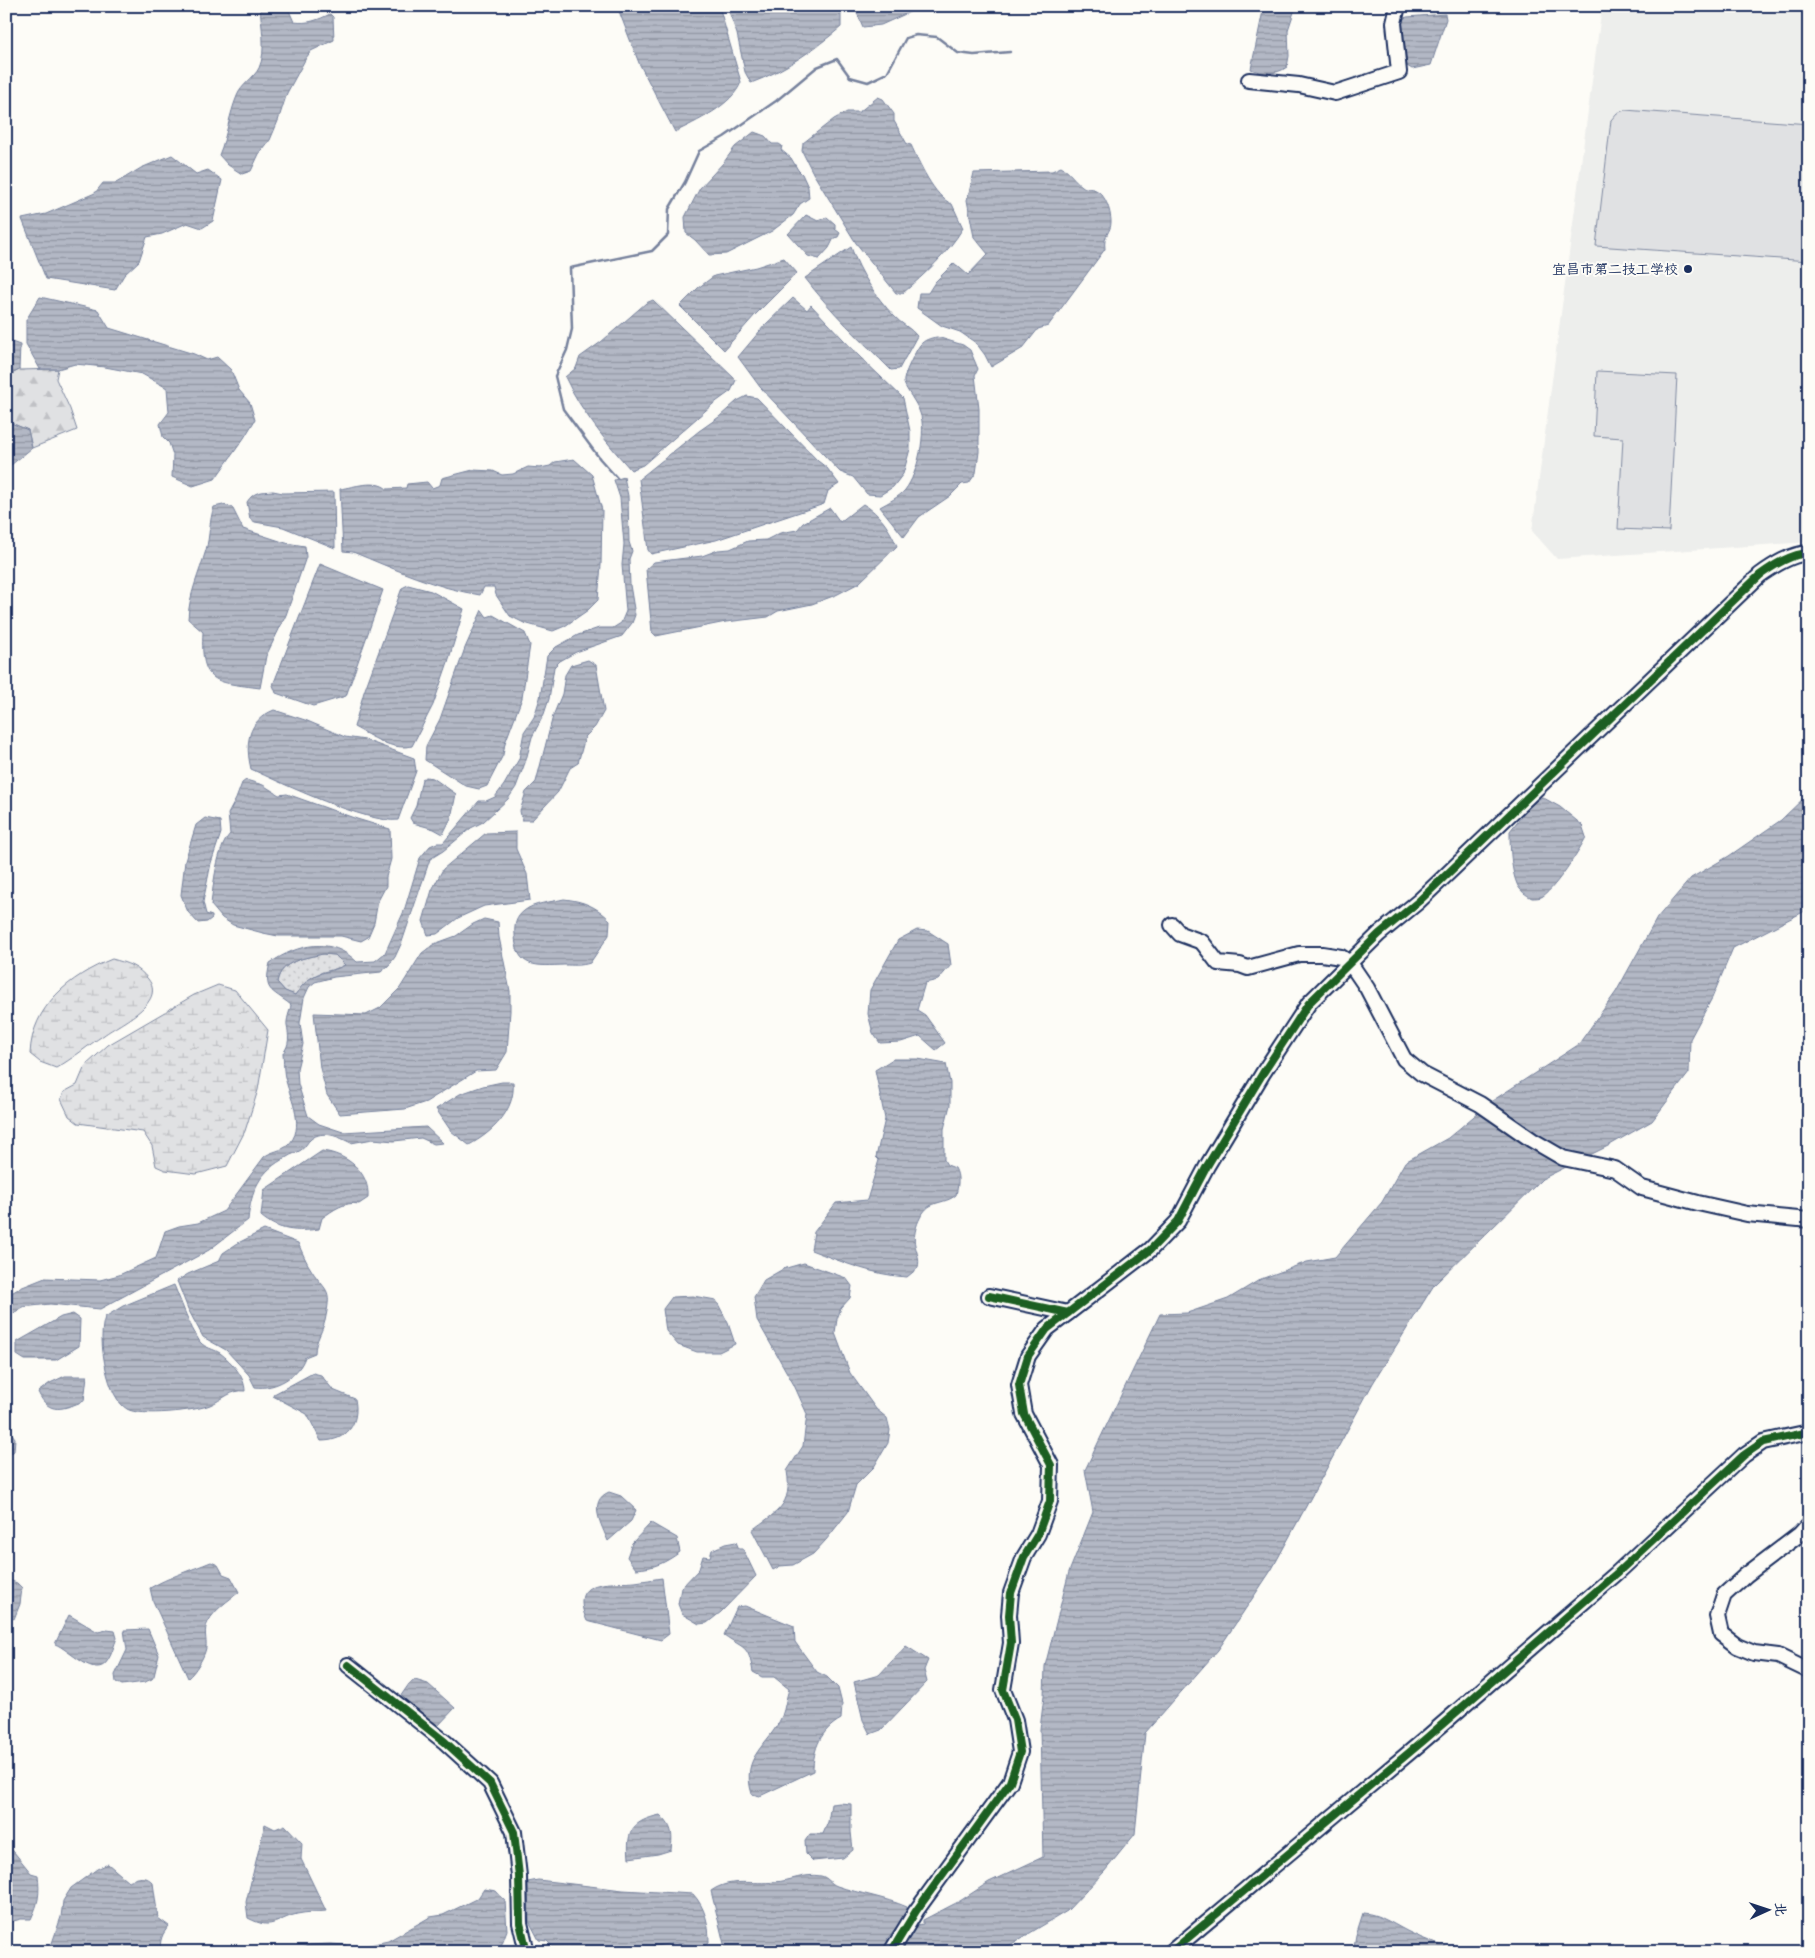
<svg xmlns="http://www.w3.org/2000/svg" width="1815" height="1958" viewBox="0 0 1815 1958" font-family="'Shantell Sans','LXGW WenKai TC',sans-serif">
<defs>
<pattern id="grass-dots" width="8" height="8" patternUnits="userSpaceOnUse" patternTransform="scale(1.25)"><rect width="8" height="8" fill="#e0e1e3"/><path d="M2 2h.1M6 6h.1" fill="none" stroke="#c0c1c5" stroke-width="1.8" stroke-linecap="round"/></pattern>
<pattern id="forest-firs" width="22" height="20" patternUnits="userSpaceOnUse" patternTransform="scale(1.25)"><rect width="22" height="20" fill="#e0e1e3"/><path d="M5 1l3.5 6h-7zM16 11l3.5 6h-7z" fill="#c0c1c5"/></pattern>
<pattern id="wetland-marsh" width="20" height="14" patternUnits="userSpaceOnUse" patternTransform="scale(1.25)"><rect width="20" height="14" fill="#e0e1e3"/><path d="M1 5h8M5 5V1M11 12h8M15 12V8" fill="none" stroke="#c0c1c5"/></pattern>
<pattern id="water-rules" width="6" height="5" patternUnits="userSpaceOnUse" patternTransform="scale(1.25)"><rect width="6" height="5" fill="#b3b8c5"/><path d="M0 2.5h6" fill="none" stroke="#9196a3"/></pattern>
</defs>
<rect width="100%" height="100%" fill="#fdfcf7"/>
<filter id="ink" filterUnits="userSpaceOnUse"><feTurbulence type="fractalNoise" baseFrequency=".02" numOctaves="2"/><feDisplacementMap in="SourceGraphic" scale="10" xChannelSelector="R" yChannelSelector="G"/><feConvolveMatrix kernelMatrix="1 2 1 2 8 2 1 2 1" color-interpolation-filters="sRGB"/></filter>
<g filter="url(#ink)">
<path fill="#edeeec" d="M1602,6H1809V542L1557,559L1532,531Z"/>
<path fill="url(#grass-dots)" stroke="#7e88a0" d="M323,954L335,955L345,965C337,969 331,970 323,972C310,976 303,985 295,995L285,991L277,982C281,960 305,958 323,954Z"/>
<path fill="url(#forest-firs)" stroke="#7e88a0" d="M58,369L56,379L70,409L77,430L32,448L28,430L6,421V377L19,370Z"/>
<g fill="url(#wetland-marsh)" stroke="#7e88a0">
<path d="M112,959C127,963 138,966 148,979C167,1003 120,1023 104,1035C87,1046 74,1058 56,1068L40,1062L30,1054C32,1006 70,976 112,959Z"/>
<path d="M218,985L235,990L268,1030L258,1090L245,1131L227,1166L196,1174L165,1170L156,1166L152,1146L143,1132L78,1123L69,1116L61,1099L64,1092L77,1085L85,1066L108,1045L194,995Z"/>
</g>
<g fill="#e0e1e3" stroke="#7e88a0">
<path d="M1625,110L1809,124V261L1596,246L1611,120L1617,113Z"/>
<path d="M1597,371L1677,375L1669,531L1618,529L1623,438L1594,436Z"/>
</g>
<g fill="url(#water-rules)" stroke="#76819c" fill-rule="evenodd">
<path d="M260,6H287L294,22C308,24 318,20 330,14L333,17L334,40L311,51L306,58L287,93L278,121L270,140L259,154L251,171L242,174L228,165L219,155C227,136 229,115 237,96C241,85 254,78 259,68C267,51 261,25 260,6Z"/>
<path d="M617,6H719L741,82C733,105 695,122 675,132L639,63Z"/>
<path d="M727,6H841V27C815,49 784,71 751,83L745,72L737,34Z"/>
<path d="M854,6H931L912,11L881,25L863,27Z"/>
<path d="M1264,6H1296L1288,30L1289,56L1287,67C1276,75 1263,74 1251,69Z"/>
<path d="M1445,14L1446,19L1431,65L1412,69L1407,66L1402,19L1407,17Z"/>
<path d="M878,97L883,99L894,114V121L907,144L911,145C919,162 934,197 952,204L963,228C948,253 925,274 903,293H896L856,243L813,173L802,151L803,143L834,119L847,112H859Z"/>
<path d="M754,132L765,136L772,144H779L782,146L781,150L791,158L798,170L802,174L808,187L809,198L800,204L793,215L772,231L726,254L709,255L695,240L686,233L685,217L700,188L724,162L735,147Z"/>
<path d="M172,155L196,174L208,170L222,180L213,221L202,228L187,223L162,234L147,237L139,261L124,275L115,290L46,279L22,219L46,214L95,193L103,183H116L141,168Z"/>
<path d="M1061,167C1070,172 1074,180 1082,186C1086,189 1088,188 1093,189C1105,192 1111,211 1111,222C1111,233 1103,234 1105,249L1048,326L1038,329L1023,348L991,367L985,355L976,343L960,332L942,326L917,308L919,293H928L935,282L954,263L968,275L988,254L974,237L967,200L974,173L1052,171Z"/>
<path d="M806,215L818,221L827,217L835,224V229L840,233L838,237L834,238L829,248L819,259L808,256L788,234Z"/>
<path d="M851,247C860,273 876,297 894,316C901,324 911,328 917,336L899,369L891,370C861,340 831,312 805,278Z"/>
<path d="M784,258L797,273L755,315L724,350L680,306L698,288L714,276L756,267Z"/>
<path d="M40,297L98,310L109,328L194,354L207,360L217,357L231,370L239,390L250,403L255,420L244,438L215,479L193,486L172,477L173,455L169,443L163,437L160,424L169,412L167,388L142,374L105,367L75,364L58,369H40L26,344V320Z"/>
<path d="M793,298L807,310L811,305L859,356L903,398L910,431V449L903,474L893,487L880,495L867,494L853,477L840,472L760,387L738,357L765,325Z"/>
<path d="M653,300L736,380L731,391L713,404L643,465L631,470C606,442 581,411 565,377L576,368L580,357L601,342L646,303Z"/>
<path d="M937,337L963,345L970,350L978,369L975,375L979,409V452L976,473L969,483L962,484L950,496L919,517L904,537L880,507C889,502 899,497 905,490C918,474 927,431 920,413C917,403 906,390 904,383C902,377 916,350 920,345C924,340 930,338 937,337Z"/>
<path d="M6,340L20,345L19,370L6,377Z"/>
<path d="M747,396L757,398L818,461L827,468L839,484L828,491L824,504L716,540L651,554L648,550L639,479L699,431L719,417L737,401Z"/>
<path d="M6,421L28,430L32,448L6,469Z"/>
<path d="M574,459L592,475L602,510L601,565L598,600L588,610L565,626L553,631L524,623L510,616L496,595L494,587H484L480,595C436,588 394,569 353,552L343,551L340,489C353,487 376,479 387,489L406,488L407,484L427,482L432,488L440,485L442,478L473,470L493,471L502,475L513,474L528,467L540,468L550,466L555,462Z"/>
<path d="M624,477L628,496L629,542L632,551L629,559L630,585L635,615L632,623L622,636L576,652L560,661L554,667L549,699L544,714L532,737L526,760L516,787L508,799L483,822L471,828L443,851L430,859L402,942L395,957L389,965L381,972L334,977L315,982L309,987L304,998L300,1023L303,1044L297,1069L298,1084L308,1116L319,1124L343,1132L426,1127L443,1143L434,1144L421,1138L394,1141L373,1139L351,1143C339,1137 323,1129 311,1139C307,1142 305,1148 301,1150C297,1153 291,1154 287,1157C259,1171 251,1191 248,1220L209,1250L100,1309L50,1304L23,1307L6,1318V1296L20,1288L45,1278L100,1280L119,1275L156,1258L165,1231L179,1226L198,1223L224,1211L264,1157C271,1151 282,1151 288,1145C306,1128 291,1100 286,1081C283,1072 284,1062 283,1053C290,1045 289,1036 287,1026C286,1020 290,1011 291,1005C271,989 263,992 270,963C298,944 331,936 357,962L375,961L385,953L404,911L420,858L430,846L437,843H443L479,801H486L495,797L504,785L519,759L524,732L534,717L540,698L547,656L556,647L578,635L599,628H613L621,623L626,611L622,565L624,544L620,498L614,480ZM323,954L335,955L345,965C333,972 319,971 308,980C303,984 299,990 295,995L285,991L277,982C281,960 305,958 323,954Z"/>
<path d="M273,491L283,493L334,492L335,548L283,527L255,522L250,519L247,502C254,491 261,492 273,491Z"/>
<path d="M863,504C880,514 889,528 897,546L859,583L836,595L812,604L778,611L768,617L726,622L656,636L652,632L646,569L654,562L702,556L718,550L730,549L748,541L766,540L780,533L797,530L803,523L830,508L840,522Z"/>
<path d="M223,505L232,507L243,529L286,543L305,546L306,557L286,615L266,656L260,688C216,682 200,685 203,632L188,619C189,594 199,574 206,550C210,536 209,521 214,507Z"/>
<path d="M320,564L383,590L346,696L313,706L276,693L273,685Z"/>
<path d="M408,585L431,591L464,609L448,662L433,705L412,746C392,751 371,736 354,727L364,692L402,588Z"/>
<path d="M482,610L487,617L493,615L525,633L530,645L522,698L505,743L503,755L487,786L479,789L466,786L425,760L426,746L440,719L465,648Z"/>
<path d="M588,660L596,665L604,711L595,727L585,737L578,763L570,768L558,792L532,820H522L520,811L526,792L536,782L553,716L562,694L565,675L571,665Z"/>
<path d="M274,710L305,720L345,737L365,740L414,758L416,771L398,820C368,824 281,783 251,769C245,744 247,721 274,710Z"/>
<path d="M426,777L433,778L456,794L451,818L443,834L434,829L413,823L410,818L416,806L422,779Z"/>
<path d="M246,780L263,785L279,795L287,794L357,819L390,829L391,859L386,877V886L378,901L374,923L368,937L361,941L341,936H278L263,933L233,925L222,918L211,905C213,886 217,848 230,834L228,814L236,799L242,783Z"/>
<path d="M1809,793V909L1733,948L1712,998L1690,1039L1689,1073L1652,1121L1608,1146L1542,1179L1434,1285L1373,1383L1272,1569L1218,1650L1145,1733L1135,1834L1104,1872L1067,1911L998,1952H726L711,1891C731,1877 753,1885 775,1882C791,1881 804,1873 821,1876C827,1877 831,1884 837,1886C860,1894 884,1897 907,1907L906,1915L887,1939L899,1943L912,1926L923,1924V1920L960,1901L989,1882L1043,1857L1040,1729L1044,1696L1045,1666L1069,1572L1093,1512L1085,1470L1160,1314L1187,1313L1228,1299L1261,1279L1307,1262L1335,1257L1382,1202L1405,1162L1448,1138L1492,1101L1578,1045L1616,992L1657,918L1691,878L1729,856L1781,820Z"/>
<path d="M1542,797L1560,807L1582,825L1586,837C1579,851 1556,887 1543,896C1541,898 1535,898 1532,898C1526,895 1520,891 1517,884C1511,870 1510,847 1510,831L1531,804Z"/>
<path d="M205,818L220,821L221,833L211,863L203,902L206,914L212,916V918L207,922L198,923L188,912L181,895L185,861L196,825Z"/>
<path d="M516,832V849L527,874L530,900L484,906L458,918L437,934L428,935L423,921L432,890L443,869L486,833Z"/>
<path d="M564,899C583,901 596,906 610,920L609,935L590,963C581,966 573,965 564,965C537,966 516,969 515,935C514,925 516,917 524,911C533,903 552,902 564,899Z"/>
<path d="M484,919L498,922L499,937L510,991V1011L507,1052L496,1070L476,1071L426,1102L405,1109L340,1114L327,1095L320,1068L314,1013L366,1015L380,1008L400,988L422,953L434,944L456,936L473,924Z"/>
<path d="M917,930L928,931L948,944L951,965L938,980L925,983L917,1010L925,1015L945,1043L936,1050L920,1036L901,1042L880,1043L873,1033L868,1014L870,990L898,940Z"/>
<path d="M893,1059H918L946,1064L950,1083V1105L944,1129V1160L947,1165L955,1168C960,1177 958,1186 956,1195C948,1202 939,1201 930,1206C920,1212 912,1233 915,1245C917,1254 920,1258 918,1268L907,1277C873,1275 842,1262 811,1250L814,1232L836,1203L867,1200L879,1160L876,1157L885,1119L875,1070Z"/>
<path d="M502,1082H513C516,1110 492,1133 469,1145L451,1131L436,1109L460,1094L483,1086Z"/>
<path d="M322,1151C347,1154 370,1172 368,1198L359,1204C345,1201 333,1210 322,1218L319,1229C297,1232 278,1231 261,1216L264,1190Z"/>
<path d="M264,1230L298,1243C302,1252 306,1262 312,1271C326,1292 332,1288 326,1316C324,1330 315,1340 315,1353L305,1357C299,1376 275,1390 255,1387L249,1375L226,1350L203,1337L188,1309L177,1281L188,1274L219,1261L223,1253L238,1243Z"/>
<path d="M804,1263L846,1278L852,1286L850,1298L841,1308L837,1319L835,1333L850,1373L876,1409L887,1418L890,1430L888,1443L874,1467L856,1485L848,1512L826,1540L813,1554L793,1565L780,1566L773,1570L752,1530C776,1512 793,1506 787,1471L803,1446L807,1414L794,1385L757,1320L754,1297L764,1280L783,1269Z"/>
<path d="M174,1285C182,1304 189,1325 200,1342C205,1348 214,1349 220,1353C232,1362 245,1377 245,1391C232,1389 222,1400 210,1405C196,1411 140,1417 127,1409C117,1403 111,1388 108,1377C103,1360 99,1333 105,1317L123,1306Z"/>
<path d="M693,1296L716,1300L728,1323L735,1344L719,1352H697L678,1345L666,1331L663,1309L672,1297Z"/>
<path d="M73,1314L80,1319L79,1346L56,1360H25L17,1355V1342L61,1317Z"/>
<path d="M313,1373L321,1375L333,1390L355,1399C360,1424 347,1441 321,1441L307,1414L273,1396L274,1394Z"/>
<path d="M65,1376H87L84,1401C63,1409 49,1416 38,1392L50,1383Z"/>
<path d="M6,1426L15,1438L14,1451L6,1457Z"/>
<path d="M609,1492L621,1496L636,1510L631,1521L608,1541C602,1526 587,1501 609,1492Z"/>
<path d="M651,1523L677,1538L680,1552C665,1563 654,1568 636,1569L627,1557L632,1543Z"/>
<path d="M736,1542L739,1549H743L756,1576L721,1612L707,1623L699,1624L682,1614L678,1604L681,1588L699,1569L703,1556L710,1557L712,1550L725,1544Z"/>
<path d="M211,1562L218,1565L223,1574L231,1577L239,1592C228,1601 215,1609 208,1622C203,1631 207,1639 206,1648C204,1658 195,1672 188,1678L153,1601L150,1588C169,1577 191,1570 211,1562Z"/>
<path d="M662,1578L669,1634L661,1640L587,1621C568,1578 607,1584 635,1582C644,1581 653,1579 662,1578Z"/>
<path d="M6,1579L17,1583L22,1588L20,1604L14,1619L6,1615Z"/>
<path d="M745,1606L794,1626L795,1642L817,1672L827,1677L838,1688L842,1704L841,1719C821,1730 813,1748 813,1771L760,1796L752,1794C740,1755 769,1746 782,1716C785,1708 786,1698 789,1689L774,1677H762L753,1672C748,1644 745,1650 724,1635L737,1607Z"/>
<path d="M69,1615L98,1632L107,1630L115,1631L117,1638C114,1645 112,1654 108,1660C96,1681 69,1649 55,1644Z"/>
<path d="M148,1629L159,1655L154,1676L152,1679L145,1682L122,1685L116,1682L115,1675L127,1650L124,1630Z"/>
<path d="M906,1646L928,1660L924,1670L927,1682L881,1730L870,1734L863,1720L854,1682L879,1675Z"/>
<path d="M415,1680L428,1684L455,1708L436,1728L400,1697L409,1684Z"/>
<path d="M840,1803L851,1804V1832L853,1850L843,1858L813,1861L806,1854L805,1841L810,1834H823L828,1822L831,1804Z"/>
<path d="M660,1815C672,1826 673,1833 671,1850L658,1854L629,1858C626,1830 633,1821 660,1815Z"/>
<path d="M265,1824L275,1829L285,1825L302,1843L301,1859L326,1911C317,1912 306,1912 297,1914C274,1920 273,1931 248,1918L246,1902Z"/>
<path d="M6,1845L9,1846L31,1873L38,1875C40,1894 39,1902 31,1919H21L6,1923Z"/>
<path d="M108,1864L128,1881C138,1878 145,1874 153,1883L158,1918L169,1926C162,1934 159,1941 161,1952H49L61,1917L63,1901L71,1888L97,1869Z"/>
<path d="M538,1880L623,1890L693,1894C705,1907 709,1924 709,1942L703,1947L675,1943L640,1948L636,1952H573L554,1948L547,1941L539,1940L529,1921L528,1882Z"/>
<path d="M484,1889L496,1891L505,1901L507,1930L501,1946L494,1952H360L365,1946L388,1941L430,1917L443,1915L478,1898Z"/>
<path d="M1363,1913C1381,1914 1397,1927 1413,1934C1425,1940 1438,1944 1450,1949V1952H1353L1356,1935Z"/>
<path d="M330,1944L346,1945L347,1952H303L302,1949L309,1945Z"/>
</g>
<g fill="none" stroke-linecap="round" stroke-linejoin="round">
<path stroke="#76819c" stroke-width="2.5" d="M618,479L600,459L563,409L555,376L567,350L572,329L570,268L652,251L668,235L669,209L685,182L699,151L724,137L776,101L817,67L837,59L850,77L868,82L887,73L906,38L916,35L937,37L958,53L974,55L1010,52"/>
<defs>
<g id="minor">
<path d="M1249,80L1299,85L1335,93L1399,72L1394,23L1398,6"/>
<path d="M1172,925L1180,934L1202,942L1218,963L1240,965L1248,968L1299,954H1322L1341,957L1350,963L1367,988L1404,1059L1422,1074L1480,1104L1532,1140L1563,1158L1615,1169L1642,1188L1698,1203L1747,1214L1809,1220"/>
<path d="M1068,1313L1150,1250L1178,1221L1207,1166L1263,1073L1309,1003L1379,934L1419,901L1760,575C1774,565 1791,554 1809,553"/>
<path d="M1809,1524L1800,1534L1746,1575L1724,1595L1717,1616L1721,1634L1737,1646L1754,1653L1778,1656L1809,1671"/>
<path d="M348,1665L445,1742L490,1783L514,1832L519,1876L520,1923L527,1952"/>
<path d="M891,1952L916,1911L1010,1782L1020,1752L1015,1720L1003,1690L1011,1643L1009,1615L1011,1593L1024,1557L1038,1534L1050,1501L1051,1465L1024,1414L1019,1385L1028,1356L1047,1329L1068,1313L989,1296"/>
<path d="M1171,1952L1423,1741L1617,1573L1744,1455L1763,1442L1809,1432"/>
</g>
</defs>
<use href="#minor" stroke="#1b2f5e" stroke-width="18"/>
<use href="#minor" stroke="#fdfcf7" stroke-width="14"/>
<defs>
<g id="cycleway">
<path d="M1068,1313L1150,1250L1178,1221L1207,1166L1263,1073L1309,1003L1379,934L1419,901L1760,575C1774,565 1791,554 1809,553"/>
<path d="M348,1665L445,1742L490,1783L514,1832L519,1876L520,1923L527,1952"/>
<path d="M891,1952L916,1911L1010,1782L1020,1752L1015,1720L1003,1690L1011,1643L1009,1615L1011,1593L1024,1557L1038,1534L1050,1501L1051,1465L1024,1414L1019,1385L1028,1356L1047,1329L1068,1313L989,1296"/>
<path d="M1171,1952L1423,1741L1617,1573L1744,1455L1763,1442L1809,1432"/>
</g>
</defs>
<use href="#cycleway" stroke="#fdfcf7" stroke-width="11"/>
<use href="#cycleway" stroke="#1b5e20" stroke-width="8"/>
</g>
</g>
<circle fill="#1b2f5e" stroke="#fdfcf7" stroke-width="2" cx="1688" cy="269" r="5"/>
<g text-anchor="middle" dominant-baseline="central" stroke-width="4" stroke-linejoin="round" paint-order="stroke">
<g font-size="14" fill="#1b2f5e" stroke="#fdfcf7" text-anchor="end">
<text x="1678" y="269">宜昌市第二技工学校</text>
</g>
</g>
<rect width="1815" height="1958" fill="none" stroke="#fdfcf7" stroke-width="25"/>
<rect x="12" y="12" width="1790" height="1933" fill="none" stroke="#1b2f5e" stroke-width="2" filter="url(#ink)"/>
<g transform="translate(1768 1910) rotate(87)" stroke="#fdfcf7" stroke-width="4" paint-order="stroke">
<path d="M0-4L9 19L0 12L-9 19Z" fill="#1b2f5e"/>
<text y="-8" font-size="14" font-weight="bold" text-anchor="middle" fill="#1b2f5e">北</text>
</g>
</svg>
